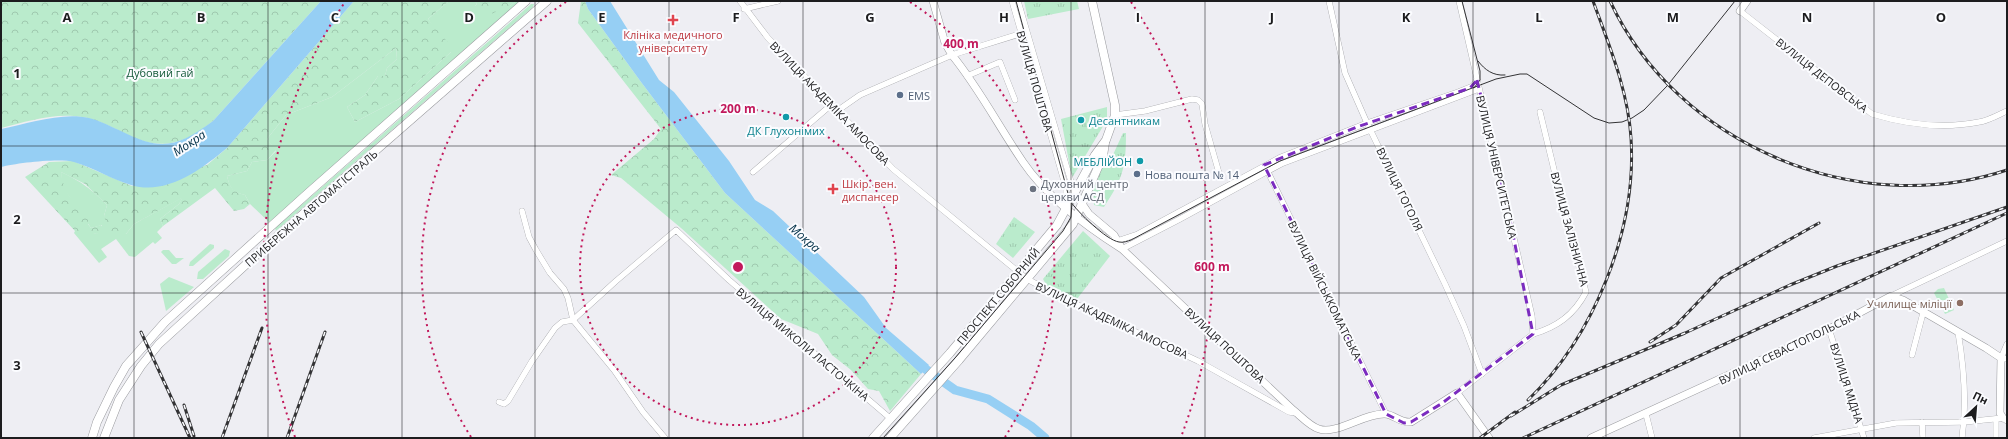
<svg xmlns="http://www.w3.org/2000/svg" width="2008" height="439" viewBox="0 0 2008 439" font-family="'Open Sans',sans-serif">
<defs>
<pattern id="forest-crowns" width="20" height="18" patternUnits="userSpaceOnUse"><rect width="20" height="18" fill="#baebcc"/><path d="M2 6a3 3 0 1 1 6 0M12 15a3 3 0 1 1 6 0" fill="none" stroke="#9fc9af"/></pattern>
<pattern id="park-tufts" width="24" height="20" patternUnits="userSpaceOnUse"><rect width="24" height="20" fill="#baebcc"/><path d="M3 7l-1-3M5 7V3M7 7l1-3M15 17l-1-3M17 17v-4M19 17l1-3" fill="none" stroke="#9fc9af"/></pattern>
</defs>
<rect width="100%" height="100%" fill="#eeeef3"/>
<g fill="#baebcc">
<path d="M449,1H475L477,4L475,6H510L516,1H526L272,225L250,204L245,195C232,192 230,188 227,176L247,171L252,162L267,160L276,151L267,139L286,115L332,97L396,48L397,59L387,68L385,76H378L365,95L347,107L355,122L399,99L451,52L428,19Z"/>
<path d="M531,4H534L533,7L276,231L275,228Z"/>
<path d="M61,172C82,182 90,188 107,205L104,216L126,234L134,224L183,197L179,204L160,219L163,226L157,232L162,238L155,244L153,242L135,257L129,256L116,239L101,249L107,257L99,263L74,233L75,231L82,230L97,234L102,225L91,228L62,186Z"/>
<path d="M210,244L214,245V248L193,266H189L190,262Z"/>
<path d="M225,249L230,251L229,256L203,279H197L198,272Z"/>
<path d="M163,250H169L176,258H184L176,264H172L161,252Z"/>
<path d="M169,277L194,287L166,311L160,284Z"/>
<path d="M1944,288L1954,310L1945,314L1934,293L1938,289Z"/>
</g>
<g fill="url(#forest-crowns)">
<path d="M1,1H321L213,121C206,126 200,132 193,135C143,162 120,119 74,116C50,114 24,122 1,128Z"/>
<path d="M354,1H449L428,19L451,46V52L399,99L355,122L347,107L365,95L378,76H385L387,68L397,59L396,48L332,97L286,115L267,139L276,150L267,160L252,162L247,171L227,176C230,188 233,192 245,195L250,204L244,209L234,211L215,188L163,226L160,219L179,204L182,198L134,224L126,234L109,232L104,216L107,205L85,184L61,172C63,190 71,203 88,210V224L91,228L101,225L104,231L97,234L75,231L25,177L49,162L73,161L132,186L207,165L227,148Z"/>
<path d="M475,1H516L510,6L491,14L475,6L477,4Z"/>
<path d="M581,1H585L588,9L641,82L725,193L921,374L890,411L879,391L868,389L851,370L832,355L818,334L781,319L681,228L621,178L611,175L654,139L661,129L578,23Z"/>
</g>
<g fill="url(#park-tufts)">
<path d="M1024,1H1077L1079,9L1028,19Z"/>
<path d="M1107,107V118L1105,123L1072,178L1061,119Z"/>
<path d="M1123,133H1126C1126,168 1123,178 1104,207L1094,205L1093,191L1104,163L1111,159Z"/>
<path d="M1014,217L1035,232L1013,258L996,244Z"/>
<path d="M1083,231L1110,256L1077,299L1047,286L1043,279Z"/>
</g>
<g fill="#96cff4">
<path d="M321,1H354L227,148C202,169 166,196 131,185C111,179 94,168 74,162C59,158 17,163 1,167V129C28,124 61,112 89,118C101,121 112,127 123,132C162,152 179,146 213,121Z"/>
<path d="M585,1H610L659,80L674,92L729,161L755,200L773,211L864,297L886,328L929,365L921,374L725,193L641,82L588,9Z"/>
</g>
<g fill="none" stroke-linecap="round" stroke-linejoin="round">
<path stroke="#96cff4" stroke-width="9" d="M917,363L955,390L988,399L1031,426L1045,438"/>
<defs>
<g id="minor">
<path d="M740,1L768,38L893,169L1027,279L1061,297L1198,361L1289,412L1297,413"/>
<path d="M1012,1L1066,188V205"/>
<path d="M1018,1L1074,192"/>
<path d="M1329,1L1345,73L1367,123L1445,284L1464,326L1482,374"/>
<path d="M1459,1L1532,316L1533,334"/>
<path d="M744,9L778,1"/>
<path d="M1740,11L1872,114C1905,124 1944,129 1979,122C1988,121 1998,115 2007,111"/>
<path d="M967,76L1000,62L1015,100"/>
<path d="M837,111L860,95L952,55L1026,32"/>
<path d="M1115,115L1145,111L1192,99L1198,100L1202,104L1205,124L1219,173"/>
<path d="M1266,168L1386,414"/>
<path d="M753,172L831,105"/>
<path d="M522,211L529,237L536,250L550,273L564,289L568,298L573,320L614,370L643,412L665,438"/>
<path d="M1114,242L1138,234L1281,157L1367,123L1458,92L1473,86L1477,80"/>
<path d="M1122,249L1180,219L1281,164L1479,89"/>
<path d="M1891,296L2007,241"/>
<path d="M1829,329L1864,438"/>
<path d="M1958,332C1964,367 1967,403 1962,438"/>
<path d="M2007,344L2001,358L2007,359"/>
<path d="M1912,355L1923,313"/>
<path d="M1457,393L1533,334C1557,327 1574,315 1586,292L1566,219L1540,112"/>
<path d="M499,402L504,404L508,401L532,361L555,328L562,322L573,320L616,281L676,230L729,280L891,419"/>
<path d="M1646,414L1652,438"/>
<path d="M1996,420V438"/>
<path d="M1922,422L1923,438"/>
<path d="M1814,438L1896,423L1964,422L2003,418L2007,421"/>
</g>
<g id="tertiary">
<path d="M933,1L945,43L952,55C979,88 999,127 1023,162C1046,196 1087,227 1122,249L1292,409C1300,415 1309,426 1319,429C1337,435 1364,413 1385,414C1395,415 1400,423 1411,422L1457,393L1489,438"/>
<path d="M1740,11L1747,1"/>
<path d="M1074,192L1089,214L1114,235L1121,247"/>
<path d="M1591,438L1829,329L1891,296L1903,300L1986,348L2001,358L2000,413L2003,418"/>
</g>
<g id="primary">
<path d="M92,438L97,422L114,387L126,366L165,322L308,193L526,1"/>
<path d="M104,438L119,400L141,366L159,344L264,248L547,1"/>
<path d="M873,438L950,353L1057,225L1095,155L1106,140L1115,115V105L1092,1"/>
<path d="M890,438L959,360L1073,224L1103,156L1105,143"/>
</g>
</defs>
<use href="#minor" stroke="#999a9e" stroke-width="6"/>
<use href="#tertiary" stroke="#999a9e" stroke-width="8"/>
<use href="#primary" stroke="#999a9e" stroke-width="9"/>
<use href="#minor" stroke="#fff" stroke-width="5.5"/>
<use href="#tertiary" stroke="#fff" stroke-width="7"/>
<use href="#primary" stroke="#fff" stroke-width="8"/>
<g stroke="#333335" stroke-width="1">
<path d="M1016,1L1070,201C1078,212 1106,240 1119,242C1123,243 1128,241 1131,240L1280,161L1496,79L1520,74H1527L1594,118L1609,123L1622,122L1632,118L1644,110L1667,86L1735,1"/>
<path d="M1462,1L1480,71V80L1474,88"/>
<path d="M1478,61C1485,70 1493,76 1505,75"/>
<path d="M883,438L955,358L1063,231L1071,217L1072,201"/>
</g>
<defs>
<g id="rail">
<path d="M1610,1C1677,145 1857,220 2007,170"/>
<path d="M141,332L190,438"/>
<path d="M1650,342L1676,325L1721,278L1819,223"/>
<path d="M1528,400C1594,336 1637,230 1631,138C1628,90 1609,45 1593,1"/>
<path d="M184,405L194,436"/>
<path d="M1511,416L1561,385L1685,333L1790,285L1837,266L2007,207"/>
<path d="M222,438L262,328"/>
<path d="M287,438L325,332"/>
<path d="M1480,438L1515,412"/>
<path d="M1523,438L2007,213"/>
</g>
</defs>
<use href="#rail" stroke="#333335" stroke-width="3"/>
<use href="#rail" stroke="#fbfcff" stroke-width="1.5" stroke-dasharray="4.5" stroke-linecap="butt"/>
</g>
<path fill="none" stroke="#7b2cbf" stroke-width="3" stroke-dasharray="8 5" stroke-linejoin="round" d="M1477,80L1507,205L1533,334L1441,404L1411,422L1404,423L1386,414L1264,165L1357,127L1470,88Z"/>
<path fill="none" stroke="#1c1c1e" stroke-width="1" stroke-opacity="0.55" d="M134,1V438M268,1V438M402,1V438M535,1V438M669,1V438M803,1V438M937,1V438M1071,1V438M1205,1V438M1339,1V438M1473,1V438M1606,1V438M1740,1V438M1874,1V438M1,146H2007M1,293H2007"/>
<g fill="none" stroke="#c2185b" stroke-width="2" stroke-dasharray="2 4">
<circle cx="738" cy="267" r="158"/>
<path d="M471 437A316 316 0 0 1 566 2M910 2A316 316 0 0 1 1005 437"/>
<path d="M295 437A474 474 0 0 1 345 2M1131 2A474 474 0 0 1 1181 437"/>
</g>
<g fill="#e0444e" stroke="#fbfcff" stroke-width="1.5">
<path d="M671 14h4v4h4v4h-4v4h-4v-4h-4v-4h4z"/>
<path d="M831 183h4v4h4v4h-4v4h-4v-4h-4v-4h4z"/>
</g>
<g fill="#5c6f8a" stroke="#fbfcff" stroke-width="1.5">
<circle cx="900" cy="95" r="4"/>
<circle cx="1137" cy="174" r="4"/>
</g>
<g fill="#0f9aa8" stroke="#fbfcff" stroke-width="1.5">
<circle cx="786" cy="117" r="4"/>
<circle cx="1081" cy="120" r="4"/>
<circle cx="1140" cy="161" r="4"/>
</g>
<circle fill="#6b7280" stroke="#fbfcff" stroke-width="1.5" cx="1033" cy="189" r="4"/>
<circle fill="#8d6e63" stroke="#fbfcff" stroke-width="1.5" cx="1960" cy="303" r="4"/>
<g text-anchor="middle" dominant-baseline="central" stroke-width="4" stroke-linejoin="round" paint-order="stroke">
<g font-size="11" fill="#be3a42" stroke="#fbfcff">
<text x="673" y="34">Клініка медичного<tspan x="673" dy="13">університету</tspan></text>
<text x="842" y="183" text-anchor="start">Шкір. вен.<tspan x="842" dy="13">диспансер</tspan></text>
</g>
<g font-size="11" fill="#145939" stroke="#fbfcff">
<text x="160" y="72">Дубовий гай</text>
</g>
<g font-size="11" fill="#1c1c1e" stroke="#fbfcff">
<text transform="translate(1822 75) rotate(38)">ВУЛИЦЯ ДЕПОВСЬКА</text>
<text transform="translate(1035 81) rotate(74)">ВУЛИЦЯ ПОШТОВА</text>
<text transform="translate(830 103) rotate(46)">ВУЛИЦЯ АКАДЕМІКА АМОСОВА</text>
<text transform="translate(1497 167) rotate(77)">ВУЛИЦЯ УНІВЕРСИТЕТСЬКА</text>
<text transform="translate(1400 189) rotate(64)">ВУЛИЦЯ ГОГОЛЯ</text>
<text transform="translate(311 208) rotate(-41)">ПРИБЕРЕЖНА АВТОМАГІСТРАЛЬ</text>
<text transform="translate(1570 229) rotate(75)">ВУЛИЦЯ ЗАЛІЗНИЧНА</text>
<text transform="translate(1325 290) rotate(64)">ВУЛИЦЯ ВІЙСЬККОМАТСЬКА</text>
<text transform="translate(998 296) rotate(-50)">ПРОСПЕКТ СОБОРНИЙ</text>
<text transform="translate(1112 320) rotate(25)">ВУЛИЦЯ АКАДЕМІКА АМОСОВА</text>
<text transform="translate(803 344) rotate(40)">ВУЛИЦЯ МИКОЛИ ЛАСТОЧКІНА</text>
<text transform="translate(1225 345) rotate(43)">ВУЛИЦЯ ПОШТОВА</text>
<text transform="translate(1789 347) rotate(-26)">ВУЛИЦЯ СЕВАСТОПОЛЬСЬКА</text>
<text transform="translate(1847 383) rotate(72)">ВУЛИЦЯ МІДНА</text>
</g>
<g font-size="11" fill="#4e5e75" stroke="#fbfcff" text-anchor="start">
<text x="908" y="95">EMS</text>
<text x="1145" y="174">Нова пошта № 14</text>
</g>
<g font-size="11" fill="#0d838f" stroke="#fbfcff" text-anchor="start">
<text x="1089" y="120">Десантникам</text>
<text x="786" y="130" text-anchor="middle">ДК Глухонімих</text>
<text x="1132" y="161" text-anchor="end">МЕБЛІЙОН</text>
</g>
<g font-size="11" fill="#5b616d" stroke="#fbfcff" text-anchor="start">
<text x="1041" y="183">Духовний центр<tspan x="1041" dy="13">церкви АСД</tspan></text>
</g>
<g font-size="11" fill="#785e54" stroke="#fbfcff" text-anchor="end">
<text x="1952" y="303">Училище міліції</text>
</g>
<g font-size="12" font-style="italic" fill="#002f47" stroke="#fbfcff">
<text transform="translate(189 143) rotate(-34)">Мокра</text>
<text transform="translate(805 238) rotate(41)">Мокра</text>
</g>
</g>
<g font-size="13" text-anchor="middle" font-weight="bold" fill="#1c1c1e" stroke="#fbfcff" stroke-width="4" stroke-linejoin="round" paint-order="stroke">
<text x="67" y="22">A</text>
<text x="201" y="22">B</text>
<text x="335" y="22">C</text>
<text x="469" y="22">D</text>
<text x="602" y="22">E</text>
<text x="736" y="22">F</text>
<text x="870" y="22">G</text>
<text x="1004" y="22">H</text>
<text x="1138" y="22">I</text>
<text x="1272" y="22">J</text>
<text x="1406" y="22">K</text>
<text x="1539" y="22">L</text>
<text x="1673" y="22">M</text>
<text x="1807" y="22">N</text>
<text x="1941" y="22">O</text>
<text x="17" y="78">1</text>
<text x="17" y="224">2</text>
<text x="17" y="370">3</text>
</g>
<circle cx="738" cy="267" r="6" fill="#c2185b" stroke="#fbfcff" stroke-width="2"/>
<g font-size="12" text-anchor="middle" font-weight="bold" fill="#c2185b" stroke="#fbfcff" stroke-width="4" stroke-linejoin="round" paint-order="stroke">
<text x="961" y="48">400 m</text>
<text x="738" y="113">200 m</text>
<text x="1212" y="271">600 m</text>
</g>
<rect width="2008" height="439" fill="none" stroke="#1c1c1e" stroke-width="4"/>
<g transform="translate(1976 407) rotate(26)" stroke="#fbfcff" stroke-width="3" paint-order="stroke">
<path d="M0-3L7 15L0 10L-7 15Z" fill="#1c1c1e"/>
<text y="-6" font-size="11" font-weight="bold" text-anchor="middle" fill="#1c1c1e">Пн</text>
</g>
</svg>
